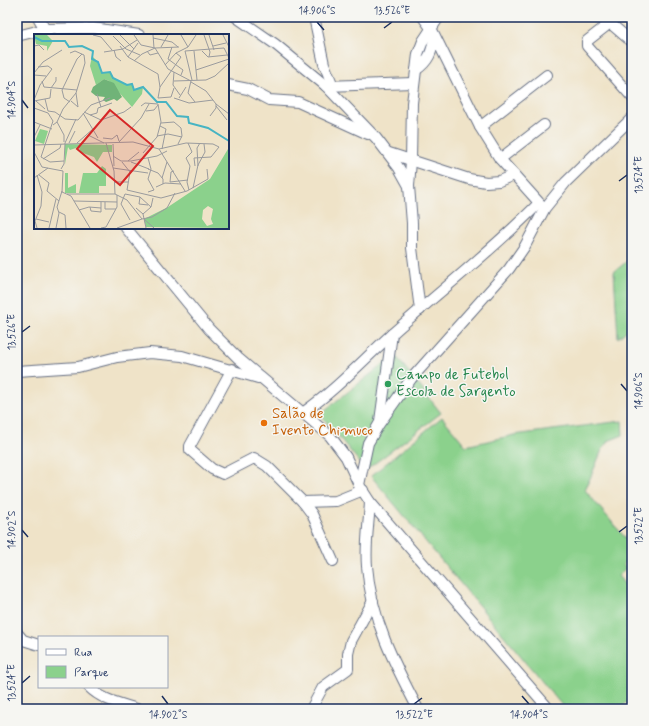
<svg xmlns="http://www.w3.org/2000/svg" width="649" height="726" viewBox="0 0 649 726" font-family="Mynerve,sans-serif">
<rect width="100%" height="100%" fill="#f6f6f2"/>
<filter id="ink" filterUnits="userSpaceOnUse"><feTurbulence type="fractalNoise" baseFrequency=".025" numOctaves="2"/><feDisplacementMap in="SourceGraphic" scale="8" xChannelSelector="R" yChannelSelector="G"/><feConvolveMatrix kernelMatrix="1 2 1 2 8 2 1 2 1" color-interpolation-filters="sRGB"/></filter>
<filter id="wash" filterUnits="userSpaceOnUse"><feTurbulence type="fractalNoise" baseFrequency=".012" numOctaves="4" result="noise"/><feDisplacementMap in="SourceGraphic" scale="16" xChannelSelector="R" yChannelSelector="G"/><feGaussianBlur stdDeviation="0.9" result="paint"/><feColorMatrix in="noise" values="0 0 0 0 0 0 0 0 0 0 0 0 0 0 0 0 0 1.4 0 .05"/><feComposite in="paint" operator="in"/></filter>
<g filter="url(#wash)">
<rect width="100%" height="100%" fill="#efe3c8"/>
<g fill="#8bd18c" stroke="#538075">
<path d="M632,257V326L618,338L614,272Z"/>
<path d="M395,355L441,413L366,470L320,414Z"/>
<path d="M442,417L466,446L514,435L622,421L623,435L608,441L602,450L585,490L632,546V556L623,564L626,568L618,576L632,593V604L627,608L632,613V617L627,621L632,627V698L619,709H565L371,476Z"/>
</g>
</g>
<g filter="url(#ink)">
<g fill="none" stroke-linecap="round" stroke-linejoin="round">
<defs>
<g id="minor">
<path d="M38,17L47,33"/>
<path d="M236,17L275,44L326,86L376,138L399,168L409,186L412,223V248L420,310"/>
<path d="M314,17L324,64L333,86"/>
<path d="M423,17L431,28L480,127L500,159L543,207"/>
<path d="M603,17L632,42"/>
<path d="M610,23L587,41V46L632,97"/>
<path d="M17,36L45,29L93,28L139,35"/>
<path d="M416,70C429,61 432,52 434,38"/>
<path d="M228,85L248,89L269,100L298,102L368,134"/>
<path d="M326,86L413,83"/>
<path d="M480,127L547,75"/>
<path d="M389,153L469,179L486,182L499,181L514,175"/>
<path d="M500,159L544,125"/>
<path d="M409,186L411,161L412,103L418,54L423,41L439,17"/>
<path d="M126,228L209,329L238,358L330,436L346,457L359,485L370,502L549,709"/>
<path d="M232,369L190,446V450L212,469L223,474L254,458L267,466L303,502L312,514L333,561"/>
<path d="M17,371L78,367L117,357L150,353L182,356L258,378"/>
<path d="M304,412C338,388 362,361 393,333C441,290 493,250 538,204"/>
<path d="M380,421L392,334"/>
<path d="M359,485L368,443L379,424L411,379L509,269L525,246L545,208L566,182L632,118"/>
<path d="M303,502L336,501L363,490"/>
<path d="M370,502C369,523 365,545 367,566C371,619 394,663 418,709"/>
<path d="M17,633L23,640L39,645"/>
<path d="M89,687C102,700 119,703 137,709"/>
<path d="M311,709L323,687L348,669V654L351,641L373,601"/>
</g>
</defs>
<use href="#minor" stroke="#656e83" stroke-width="12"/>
<use href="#minor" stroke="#fff" stroke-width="10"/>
</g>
</g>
<path fill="none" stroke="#1b2f5e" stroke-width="1.5" d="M317,22L324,30M384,28L392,22M22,100L28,108M619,181L627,175M22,332L30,326M621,384L627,391M22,530L28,537M619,532L627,526M22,683L30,676M162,696L168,704M522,696L529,704M414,704L422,698"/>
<circle fill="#2e9e5b" stroke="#f6f6f2" stroke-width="1.5" cx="388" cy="384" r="4"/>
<circle fill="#e8710a" stroke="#f6f6f2" stroke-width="1.5" cx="264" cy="423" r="4"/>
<g text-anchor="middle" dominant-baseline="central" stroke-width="3" stroke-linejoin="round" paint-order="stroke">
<g font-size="15" fill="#27864d" stroke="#f6f6f2" text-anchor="start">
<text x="396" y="375">Campo de Futebol<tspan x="396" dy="17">Escola de Sargento</tspan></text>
</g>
<g font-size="15" fill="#c56008" stroke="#f6f6f2" text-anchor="start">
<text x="272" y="414">Salão de<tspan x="272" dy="17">Ivento Chimuco</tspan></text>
</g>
</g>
<g transform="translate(34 34)">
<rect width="195" height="195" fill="#efe3c8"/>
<path d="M0,1H13L19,7L13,17V12L2,10ZM58,22L64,28L68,39L76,38L79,44L93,51L98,50L100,56L109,53L108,60L98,73L75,47L70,45L62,51L56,32ZM6,95L14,97L10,110L1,107ZM31,110L78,111V118H69L63,128L60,123L46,118L45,113L36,116L34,113L31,130ZM194,115L195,194L112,193L110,185L134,173L176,145ZM174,172L179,175L177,185L179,190L173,192L168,185L169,176ZM68,132L72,135V152H65V159H45L49,139H63ZM31,139H34V154L42,150V159H31Z" fill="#8bd18c" fill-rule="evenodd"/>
<path d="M70,45L80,49L88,63L83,67L80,65L72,68L69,66L71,63L62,62L57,58L59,53Z" fill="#70b378"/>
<path fill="none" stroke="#47b4c3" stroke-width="2" d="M0,3L8,7H31L35,13L48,12L59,17L58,25L64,28L68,39L76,38L79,44L93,51L98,50L100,56L109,53L123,68H132L143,82L154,83L155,89L174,94L195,107"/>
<path fill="none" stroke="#9a9b9e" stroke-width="1" d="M59,1L67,3L78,16M86,1L100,15M100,1L107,11L121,14L134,35L157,47L154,59L161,68M119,1L120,14M147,1L154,13M170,1L176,18L175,23M175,1L180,16M189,1L195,13M79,2L92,15L106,21M119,4L138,8L144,13M0,12L5,11L10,16M86,12L94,23L124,40M179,12L192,9M127,13L134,1M138,13L134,25L149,36L147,41M80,16L82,23L87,27M113,17L116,21L124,19M151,17L190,14L195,24M151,17L158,46M160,17L163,46M168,17L174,23L193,21M70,18L89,15L103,6M94,23L104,9M100,27L108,20L121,14L145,13M131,31L142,19L154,13L162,1M162,36L195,25M140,38L139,51L146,61M0,39L9,28L28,16M124,40L126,53L124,64L137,63L140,54M0,41L12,42M8,47L10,53L43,56M140,47L172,46L181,42L195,29M157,48L172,57L182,70V74L176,82M126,53L147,23L142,19M17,54L22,47V43M63,60L67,73M140,64L155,69L179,66M145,64L152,53M11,65L14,77M0,66L6,51L18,35L14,32L4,33M0,67L16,64L17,55M2,67L11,75M37,67L44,73L42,59M36,68L30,64L28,56L43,25L48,20M182,70L195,80M107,72L111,69L124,70L127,88L123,103L109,119M182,72L193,86M0,74L14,79L19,87L7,123L16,128L30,127M14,77L21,78L31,85L44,86L57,71L76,64M112,77L120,76L124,71M50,78L67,86L90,78L97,73M49,79L64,104M56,81L63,79L64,74L78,69M0,88L18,95M23,88L30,101V108M127,89L140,88L147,94L148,102L144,110M19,91L23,88L29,75L42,59L51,29L50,21L41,17L36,19M126,92L132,95L128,115M54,101L70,109M123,102L134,100L148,103M0,103L6,91M69,104L78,105L83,101L85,107M85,108L107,84L115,70M35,109L41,97M43,109L60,94M72,109L80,137L81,160M154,109L158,118L152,124L156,132L153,148L155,156M79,110L80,132M0,111L99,108L125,115L151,157M125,115L152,109L179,110L185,113L177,123L160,124L161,132M0,118L8,133L29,137L28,158L37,162L56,194M79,122L87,127H97L123,122L133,117M114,124L117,135L114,145L120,156L114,158M9,125L26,114L27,110M94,127L105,118M88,128L96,138L93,156M97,128L115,135M164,132L163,114L166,109M79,134L114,139M27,135L30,130L31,109L42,85M114,135L124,139L129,145V150M3,141L8,158L7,172L1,187L3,194M5,141L15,149L13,157L25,167M0,144L14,134M128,144L133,128M81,148H94M136,148L154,146M136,148L137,138L140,137M122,153L131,149L147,150M159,154L164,131L171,118L170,110M93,156L127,164L153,157L174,145L173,135M33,160H81L93,166L108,185L83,194M106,163L105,170L114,171M40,167L83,168M71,168V175H82M56,173L57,177L67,178V168M102,174L109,180L112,194M45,176L55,173L67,174M25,178L31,181L32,194M109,180L117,173L119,164M2,185L15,188M108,185L118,183L133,174L141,159M110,185L120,194M96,186L87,170L91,160L106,163L117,173M15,194L22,165M22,194L25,179L23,173L28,157M67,194L72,193L83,173V161"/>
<path fill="#d62828" fill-opacity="0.15" stroke="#d62828" stroke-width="2" d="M76,76L119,112L86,151L43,115Z"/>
<rect width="195" height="195" fill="none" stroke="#1b2f5e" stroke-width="2"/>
</g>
<rect width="649" height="726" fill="none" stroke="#f6f6f2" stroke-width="44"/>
<rect x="38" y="636" width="130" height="52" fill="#f6f6f2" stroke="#9ea6b7"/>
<rect x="46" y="649" width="20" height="6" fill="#ffffff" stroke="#9ea6b7"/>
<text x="74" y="656" font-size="12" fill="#1b2f5e">Rua</text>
<rect x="46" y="666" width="20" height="12" fill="#8bd18c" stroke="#9ea6b7"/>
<text x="74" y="676" font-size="12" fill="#1b2f5e">Parque</text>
<rect x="22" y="22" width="605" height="682" fill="none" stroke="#1b2f5e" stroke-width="1.5"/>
<g font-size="10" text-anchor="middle" fill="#1b2f5e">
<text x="317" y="14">14.906°S</text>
<text x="392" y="14">13.526°E</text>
<text transform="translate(11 100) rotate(-90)" y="4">14.904°S</text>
<text transform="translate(638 175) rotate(-90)" y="4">13.524°E</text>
<text transform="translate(11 332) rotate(-90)" y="4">13.526°E</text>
<text transform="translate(638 391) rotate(-90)" y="4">14.906°S</text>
<text transform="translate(638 526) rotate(-90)" y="4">13.522°E</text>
<text transform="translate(11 530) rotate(-90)" y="4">14.902°S</text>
<text transform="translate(11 683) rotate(-90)" y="4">13.524°E</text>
<text x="168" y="718">14.902°S</text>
<text x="414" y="718">13.522°E</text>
<text x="529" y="718">14.904°S</text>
</g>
</svg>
